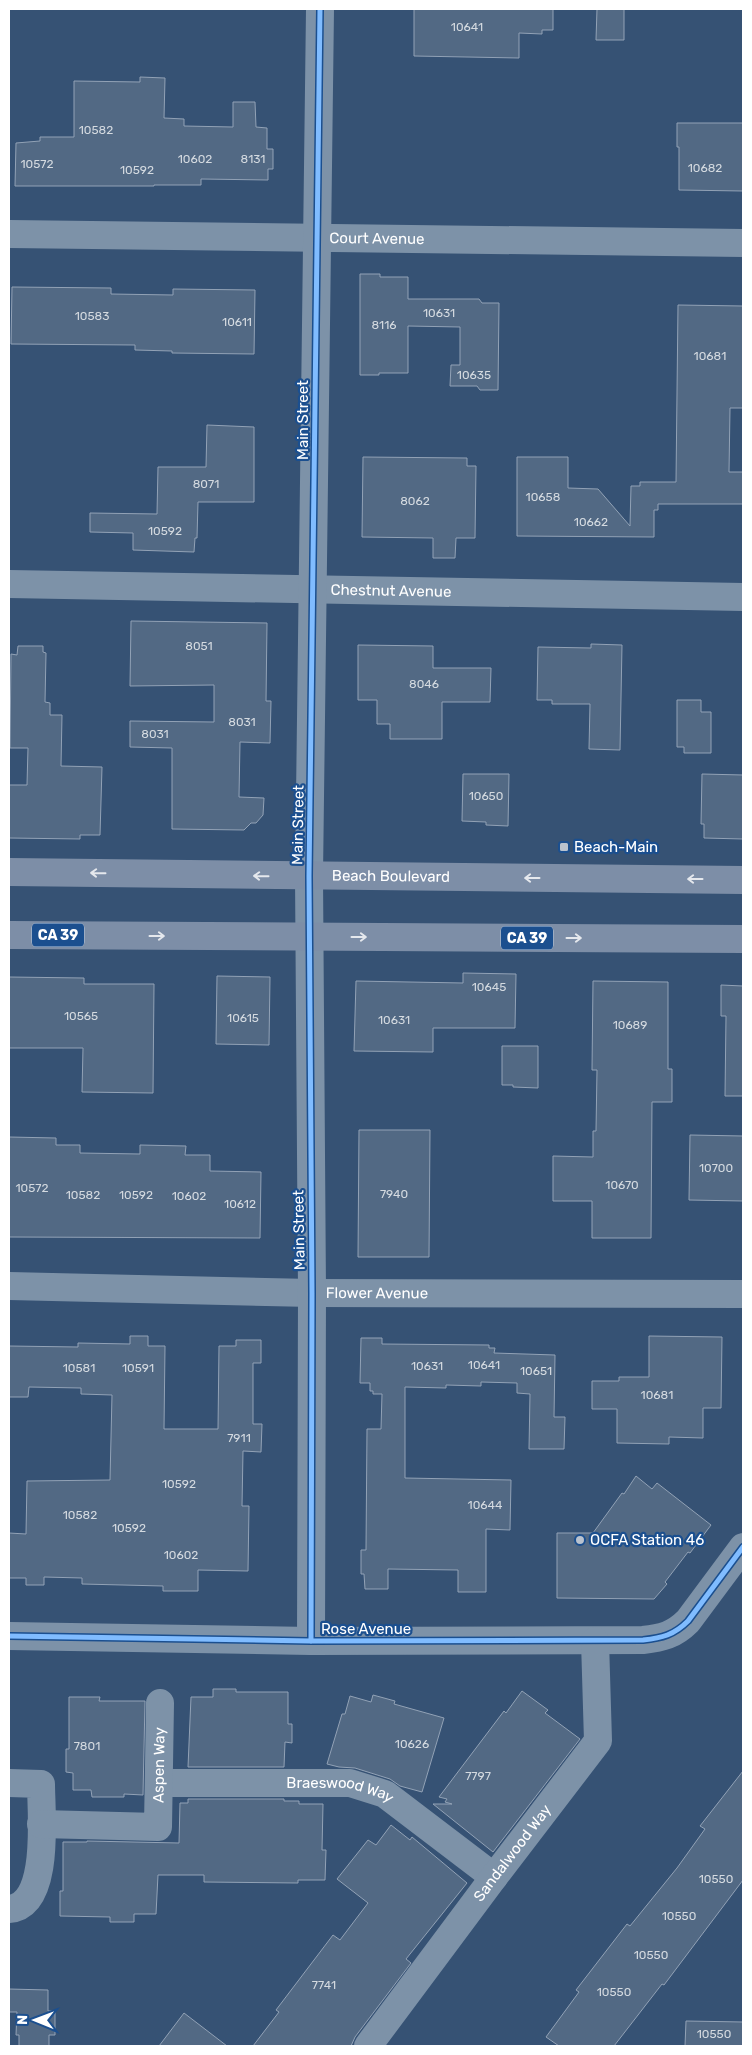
<svg xmlns="http://www.w3.org/2000/svg" width="752" height="2055" viewBox="0 0 752 2055" font-family="Rubik,sans-serif">
<rect width="100%" height="100%" fill="#365274"/>
<g fill="#526984" stroke="#92a2b6">
<path d="M414,9H553V30H542V34L519,33V58L414,56Z"/>
<path d="M597,9H624V40H596Z"/>
<path d="M140,77L165,78L164,118L184,119V126L233,127V102H255L256,127L267,128V149H273V169H268V180L201,179V185H154V186H15L16,143L40,141V137H74V81L140,82Z"/>
<path d="M677,123H743V191L679,190V147H677Z"/>
<path d="M360,274H380V277H408V299H479L482,303H499L498,390H480L477,386H450L451,365H460V327L408,326V373H379V375H360Z"/>
<path d="M12,287L111,288V294L173,295V289L255,290L254,354L172,353V351L135,350V345L11,344Z"/>
<path d="M678,305L743,306V408H730L729,472H743V504H658V510H654V537L517,536V457H568V488L598,489L630,526L631,486H640V482H676Z"/>
<path d="M207,425L254,427V502H198L197,538H195L194,552L133,550V533L90,532V513L157,514L158,467H206Z"/>
<path d="M363,457L467,458V466H476L475,538H456L455,558H433V538L362,537Z"/>
<path d="M131,621L267,623L266,701H271L270,743L240,742L239,797L264,798L263,815L256,823H251L244,830L172,829V748L130,747V721L214,722V685L130,686Z"/>
<path d="M591,644L622,645L620,750L589,749L590,704H552V700H537L538,647L591,648Z"/>
<path d="M358,645L433,646V668H491L490,702H442V739H390V724H377V700H358Z"/>
<path d="M18,646H43V652L46,653L45,702L50,703V715H62L61,766L102,767L100,835H80V839L9,838V785H27L28,748H10L11,654L17,655Z"/>
<path d="M677,700H701V712H711V753H684V747H677Z"/>
<path d="M463,774H509L508,826L486,825V822L462,821Z"/>
<path d="M702,774L743,775V839L704,838V824H701Z"/>
<path d="M463,973L516,974L515,1028H433V1052L354,1051L356,981L463,983Z"/>
<path d="M217,976L270,977L269,1045L216,1044Z"/>
<path d="M9,977L84,978V984H154L153,1093L82,1092L83,1048H9Z"/>
<path d="M593,981L668,982V1069H672V1102H652L651,1238H592V1201H553V1156L593,1157V1131H596L597,1070H592Z"/>
<path d="M721,985L743,986V1096H725L726,1016H721Z"/>
<path d="M502,1046H538V1088L513,1087V1085H502Z"/>
<path d="M359,1130H430L429,1257H358Z"/>
<path d="M690,1135L743,1136V1201L689,1200Z"/>
<path d="M9,1137L56,1138V1145H80V1153L140,1154V1145L186,1146L185,1155H210V1171L261,1172L260,1238L9,1237Z"/>
<path d="M130,1336H148V1346H165L164,1429H218L219,1346H236V1340H261V1363H253V1424H262L261,1452L243,1451L242,1506H249L248,1571L198,1570V1591H163V1586L82,1584V1578L44,1577V1585H26V1578H9V1533L26,1534L27,1481L110,1480L112,1395L81,1394V1388L29,1387L28,1397H9V1346L78,1347V1343L130,1344Z"/>
<path d="M649,1336L722,1337L721,1408H703V1438L669,1437V1444L617,1443V1409H592V1381H619V1377H649Z"/>
<path d="M361,1338H382V1344L489,1345V1348H495L494,1353L555,1355L554,1417H565L564,1449H529L530,1394L517,1393V1383L481,1382V1386L446,1385V1388L405,1387V1478L511,1480L510,1530L486,1529V1592H458V1570L388,1569V1589H365L364,1574H361V1550H366L367,1429H381L382,1394H373V1391H370V1383H360Z"/>
<path d="M636,1476L652,1489L657,1483L711,1525L690,1553L688,1552L665,1582L667,1584L654,1599L557,1598V1533H593L622,1493L624,1494Z"/>
<path d="M213,1689H236V1692H288V1724H292V1743L285,1742L284,1767H188L191,1697H213Z"/>
<path d="M522,1691L548,1710L545,1713L580,1739L493,1852L433,1804H452L445,1802L447,1799L439,1797L504,1711L506,1713Z"/>
<path d="M373,1695L395,1701L394,1704L444,1718L422,1792L400,1786L390,1779L355,1768L339,1767L327,1764L342,1714H345L350,1696L371,1702Z"/>
<path d="M69,1697H100L99,1701H145L143,1795L124,1794V1797H92L91,1790H73V1773L66,1772V1749H69Z"/>
<path d="M743,1771V1880L664,1985L662,1984L614,2046H559L546,2037L579,1992L576,1990L627,1924L630,1926L677,1868L705,1829L700,1826Z"/>
<path d="M188,1799H284V1801H299V1804H323L322,1850H326L325,1880H298V1883L204,1882V1875H158L156,1914H134V1922H110V1917L60,1916V1891H63V1842H87V1841L179,1843L180,1803H188Z"/>
<path d="M391,1825L410,1840L412,1837L467,1883L406,1959L411,1963L355,2037L351,2046H253L279,2012L276,2010L333,1935L340,1940L368,1903L337,1879L368,1840L376,1845Z"/>
<path d="M9,1989L48,1990V2011H55V2035H49V2046H19V2035H16L17,2012H9Z"/>
<path d="M184,2013L227,2046H159Z"/>
<path d="M686,2021L743,2022V2046H685Z"/>
</g>
<g fill="none" stroke-linecap="round" stroke-linejoin="round">
<g stroke="#7d92a8" stroke-width="28">
<path id="s1" d="M9,234L743,243"/>
<path id="s2" d="M9,584L743,597"/>
<path id="s3" d="M9,1286L312,1293L743,1294"/>
<path d="M9,1636L311,1641L643,1640C662,1638 674,1635 688,1621L743,1547"/>
<path d="M311,1641L312,1293L309,876L320,9"/>
<path d="M9,1783L41,1784C41,1813 51,1906 9,1909"/>
<path id="s4" d="M159,1783H350L385,1794L494,1877"/>
<path id="s5" d="M41,1824L158,1827L160,1703"/>
<path id="s6" d="M368,2046L494,1877L598,1741L595,1641"/>
</g>
<g stroke="#7d8ea7" stroke-width="28">
<path id="s7" d="M9,872L743,880"/>
<path d="M9,935L743,939"/>
</g>
<defs>
<g id="cycleway">
<path d="M9,1636L311,1641L643,1640C662,1638 674,1635 688,1621L743,1547"/>
<path d="M311,1641L312,1293L309,876L320,9"/>
</g>
</defs>
<use href="#cycleway" stroke="#1b4f8f" stroke-width="8"/>
<use href="#cycleway" stroke="#80bcff" stroke-width="5"/>
</g>
<defs><path id="oneway-shaft" d="M-6 0H5M1.5-3L5.5 0L1.5 3" fill="none" stroke-width="1.6" stroke-linecap="round" stroke-linejoin="round" transform="scale(1.25)"/></defs>
<g stroke="#e5e8ed">
<use href="#oneway-shaft" transform="translate(98 873) rotate(-179)"/>
<use href="#oneway-shaft" transform="translate(261 876) rotate(-179)"/>
<use href="#oneway-shaft" transform="translate(532 878) rotate(-180)"/>
<use href="#oneway-shaft" transform="translate(695 879) rotate(-180)"/>
<use href="#oneway-shaft" transform="translate(157 936)"/>
<use href="#oneway-shaft" transform="translate(359 937)"/>
<use href="#oneway-shaft" transform="translate(574 938)"/>
</g>
<g fill="#b9c2ce" stroke="#1b4f8f" stroke-width="2">
<rect x="559" y="842" width="10" height="10" rx="2.5"/>
<circle cx="580" cy="1540" r="5"/>
</g>
<g text-anchor="middle" dominant-baseline="central" stroke-width="4.5" stroke-linejoin="round" paint-order="stroke">
<g font-size="12" fill="#d4dae0">
<text x="467" y="27">10641</text>
<text x="96" y="130">10582</text>
<text x="195" y="159">10602</text>
<text x="253" y="159">8131</text>
<text x="37" y="164">10572</text>
<text x="705" y="168">10682</text>
<text x="137" y="170">10592</text>
<text x="439" y="313">10631</text>
<text x="92" y="316">10583</text>
<text x="237" y="322">10611</text>
<text x="384" y="325">8116</text>
<text x="710" y="356">10681</text>
<text x="474" y="375">10635</text>
<text x="206" y="484">8071</text>
<text x="543" y="497">10658</text>
<text x="415" y="501">8062</text>
<text x="591" y="522">10662</text>
<text x="165" y="531">10592</text>
<text x="199" y="646">8051</text>
<text x="424" y="684">8046</text>
<text x="242" y="722">8031</text>
<text x="155" y="734">8031</text>
<text x="486" y="796">10650</text>
<text x="489" y="987">10645</text>
<text x="81" y="1016">10565</text>
<text x="243" y="1018">10615</text>
<text x="394" y="1020">10631</text>
<text x="630" y="1025">10689</text>
<text x="716" y="1168">10700</text>
<text x="622" y="1185">10670</text>
<text x="32" y="1188">10572</text>
<text x="394" y="1194">7940</text>
<text x="83" y="1195">10582</text>
<text x="136" y="1195">10592</text>
<text x="189" y="1196">10602</text>
<text x="240" y="1204">10612</text>
<text x="484" y="1365">10641</text>
<text x="427" y="1366">10631</text>
<text x="79" y="1368">10581</text>
<text x="138" y="1368">10591</text>
<text x="536" y="1371">10651</text>
<text x="657" y="1395">10681</text>
<text x="239" y="1438">7911</text>
<text x="179" y="1484">10592</text>
<text x="485" y="1505">10644</text>
<text x="80" y="1515">10582</text>
<text x="129" y="1528">10592</text>
<text x="181" y="1555">10602</text>
<text x="412" y="1744">10626</text>
<text x="87" y="1746">7801</text>
<text x="478" y="1776">7797</text>
<text x="716" y="1879">10550</text>
<text x="679" y="1916">10550</text>
<text x="651" y="1955">10550</text>
<text x="324" y="1985">7741</text>
<text x="614" y="1992">10550</text>
<text x="714" y="2034">10550</text>
</g>
<g fill="#1b4f8f" stroke="#bbcadd" stroke-width="1">
<rect x="32" y="923.5" width="52" height="23" rx="4"/>
<rect x="501" y="926.5" width="52" height="23" rx="4"/>
</g>
<g font-size="14" font-weight="bold" fill="#fff">
<text x="58" y="935">CA 39</text>
<text x="527" y="938">CA 39</text>
</g>
<g font-size="15" fill="#fff" stroke="#1b4f8f">
<text stroke="none"><textPath href="#s1" startOffset="368">Court Avenue</textPath></text>
<text transform="translate(303 420) rotate(-90)">Main Street</text>
<text stroke="none"><textPath href="#s2" startOffset="382">Chestnut Avenue</textPath></text>
<text transform="translate(298 825) rotate(-89)">Main Street</text>
<text stroke="none"><textPath href="#s7" startOffset="382">Beach Boulevard</textPath></text>
<text transform="translate(299 1230) rotate(-91)">Main Street</text>
<text stroke="none"><textPath href="#s3" startOffset="368">Flower Avenue</textPath></text>
<text x="366" y="1629">Rose Avenue</text>
<text stroke="none"><textPath href="#s5" startOffset="179">Aspen Way</textPath></text>
<text stroke="none"><textPath href="#s4" startOffset="182">Braeswood Way</textPath></text>
<text stroke="none"><textPath href="#s6" startOffset="241">Sandalwood Way</textPath></text>
</g>
<g font-size="15" fill="#fff" stroke="#1b4f8f" text-anchor="start">
<text x="574" y="847">Beach-Main</text>
<text x="590" y="1540">OCFA Station 46</text>
</g>
</g>
<rect width="752" height="2055" fill="none" stroke="#ffffff" stroke-width="20"/>
<g transform="translate(35 2020) rotate(271)" stroke="#1b4f8f" stroke-width="4" paint-order="stroke">
<path d="M0-4L9 19L0 12L-9 19Z" fill="#ffffff"/>
<text y="-8" font-size="14" font-weight="bold" text-anchor="middle" fill="#ffffff">N</text>
</g>
</svg>
